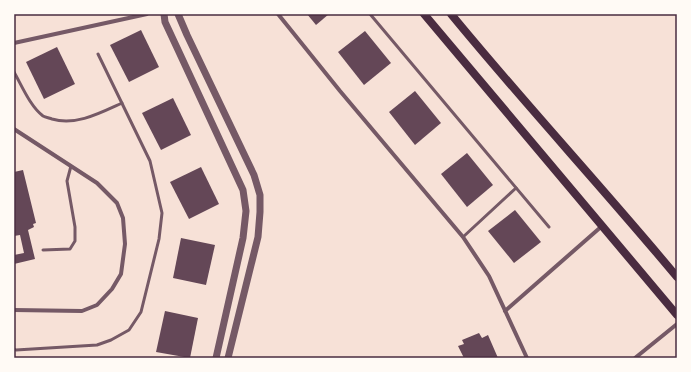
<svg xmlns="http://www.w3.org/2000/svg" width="691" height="372" viewBox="0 0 691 372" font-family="'Alegreya Sans',sans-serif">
<rect width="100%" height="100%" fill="#f7e1d7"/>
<g fill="#644757">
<path d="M307,14H329L316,25Z"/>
<path d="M141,30L159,67L129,82L110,45Z"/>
<path d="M365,31L391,63L364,85L338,52Z"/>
<path d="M57,47L75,84L44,99L26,62Z"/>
<path d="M415,91L441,123L415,145L389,112Z"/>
<path d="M173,98L191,135L161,150L142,113Z"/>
<path d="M467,153L493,185L467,207L441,174Z"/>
<path d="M201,167L219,204L189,219L170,182Z"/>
<path d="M23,170L36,223L33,224L34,227L28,230L35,259L14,264V255L24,253L20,235L14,236V172Z"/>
<path d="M515,210L541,242L514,263L488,231Z"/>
<path d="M181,238L215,245L206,285L173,278Z"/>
<path d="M165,311L198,318L190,358L156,352Z"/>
<path d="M479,333L482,338L488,335L498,358H464L458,346L464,344L462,340Z"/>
</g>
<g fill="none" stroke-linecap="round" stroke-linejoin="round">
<g stroke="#755966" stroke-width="3">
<path d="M370,14L549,227"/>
<path d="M14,72C22,86 30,106 43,116C45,117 49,118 52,119C76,126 100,113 122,103"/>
<path d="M463,237L516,188"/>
<path d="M43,250L70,249L75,241V227L67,181L71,166"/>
<path d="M14,349L16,350L97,345L111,340L129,330L141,312L159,239L162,213L150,161L98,54"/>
</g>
<g stroke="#755966" stroke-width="4">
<path d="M278,14L340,91L463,237L489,276L527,358"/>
<path d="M14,43L147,14"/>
<path d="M14,129L97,183L117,203L123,218L125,244L121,274L112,289L97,305L82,311L14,310"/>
<path d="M505,311L602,226"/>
<path d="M635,358L677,324"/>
</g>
<g stroke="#755966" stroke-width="7">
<path d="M164,14L165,22L179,52L243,190L246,211L243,238L216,358"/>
<path d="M178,14L187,35L254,175L260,195V212L258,237L228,358"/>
</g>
<g stroke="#4a2c40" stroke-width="8">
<path d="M424,14L677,315"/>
<path d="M451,14C524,103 603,188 677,277"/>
</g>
</g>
<rect width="691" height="372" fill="none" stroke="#fffaf5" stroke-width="30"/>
<rect x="15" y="15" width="661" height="342" fill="none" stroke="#4a2c40" stroke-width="1.5"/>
</svg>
